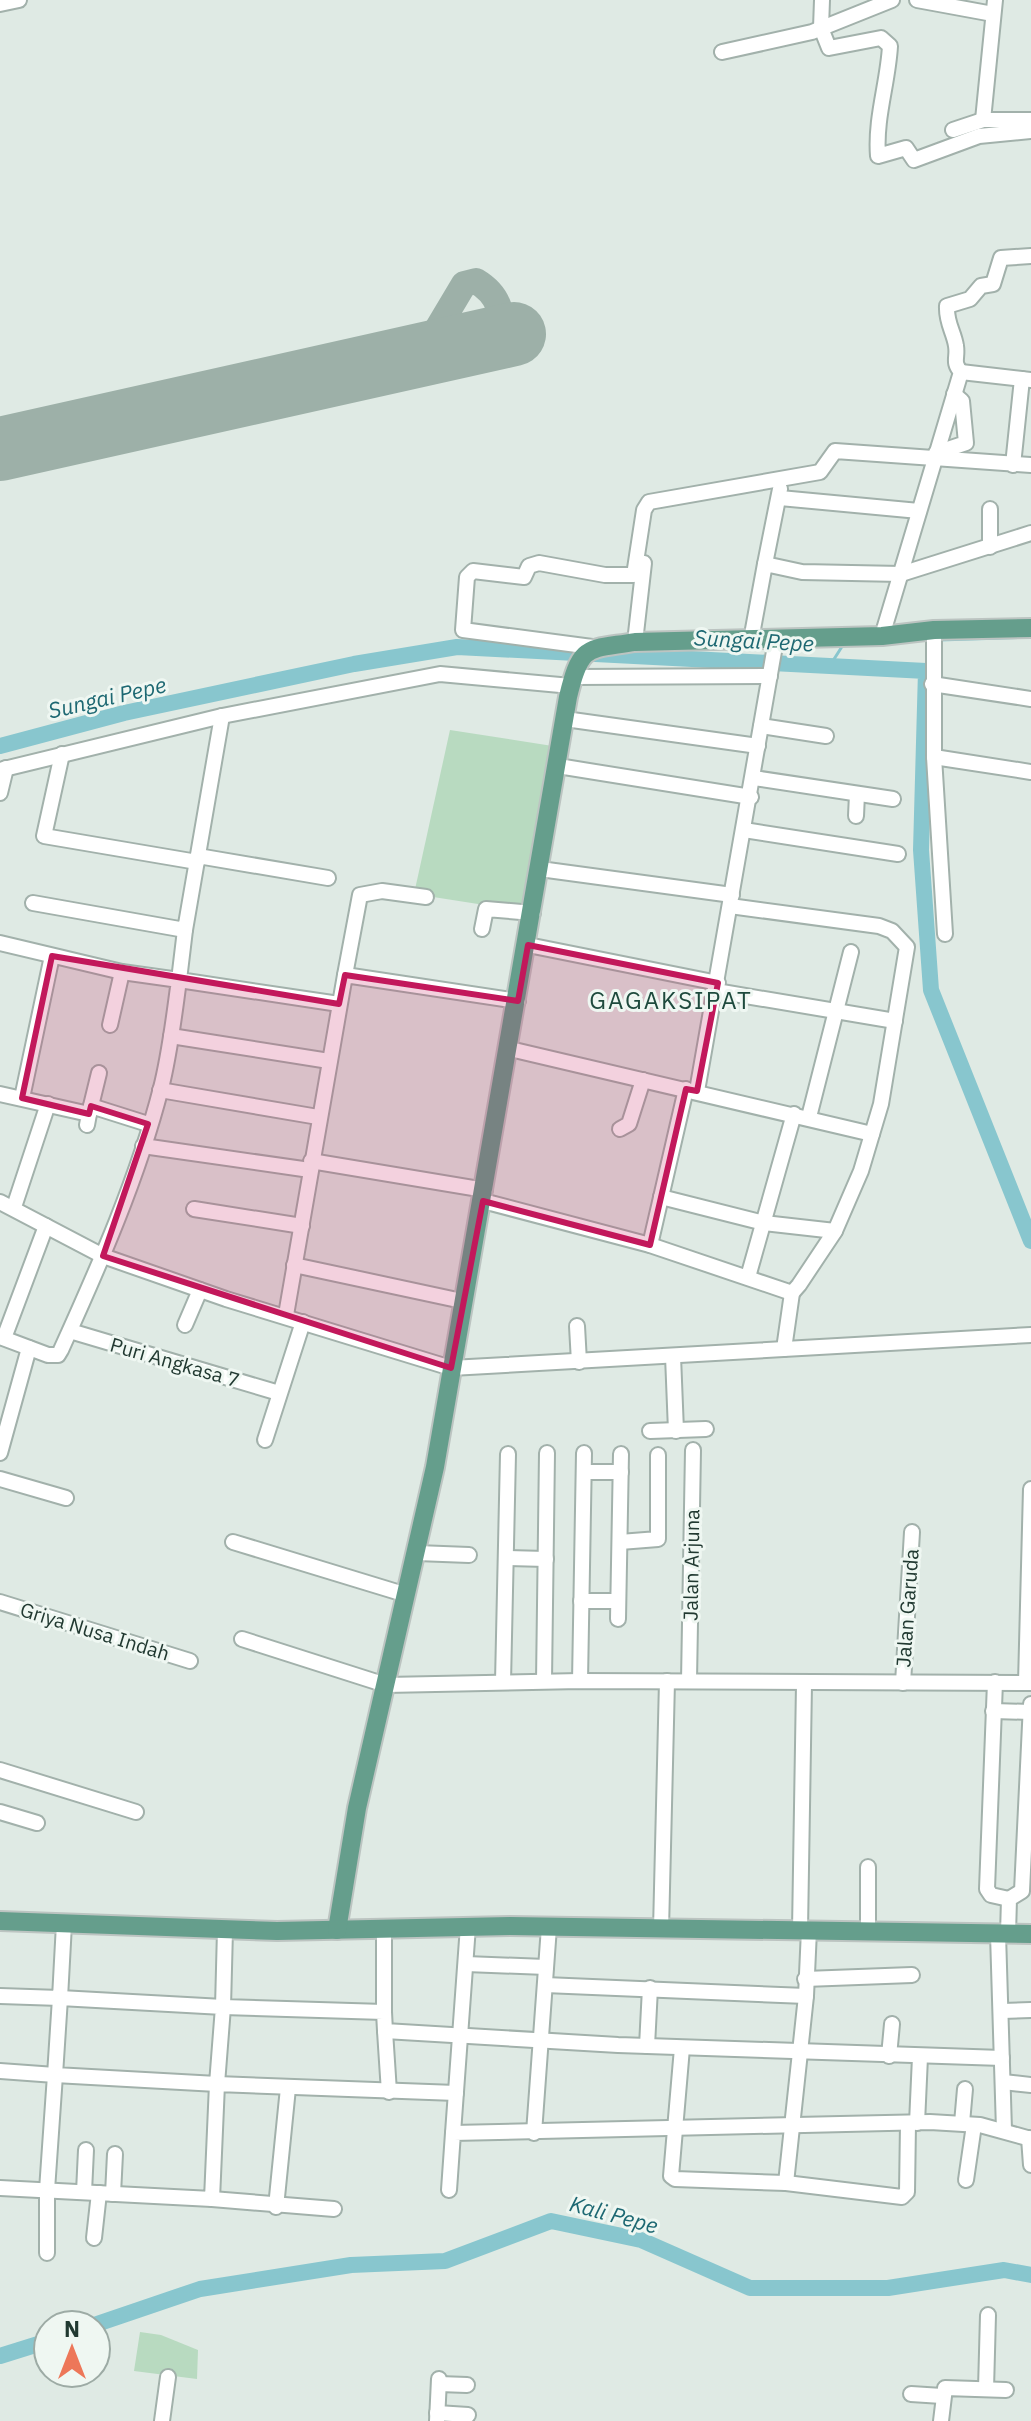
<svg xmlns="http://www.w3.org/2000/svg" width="1031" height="2421" viewBox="0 0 1031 2421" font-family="'IBM Plex Sans',sans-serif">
<rect width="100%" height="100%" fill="#dfeae4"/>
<g fill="#b8dac0">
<path d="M450,730L559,747L529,912L414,894Z"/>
<path d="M140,2332L161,2335L198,2350L197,2379L134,2371Z"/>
</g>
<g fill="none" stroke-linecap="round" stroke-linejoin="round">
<g stroke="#88c6ce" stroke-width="3">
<path d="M939,640L1031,637"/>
<path d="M829,667L843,645"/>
</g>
<g stroke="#88c6ce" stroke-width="16">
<path d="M0,746L124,713L354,664L457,647L926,671L921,850L931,990L1031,1241"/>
<path d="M94,2325L200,2289L351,2265L445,2261L551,2221L641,2240L750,2288H888L1004,2270L1031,2275"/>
<path d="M0,2356L48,2341"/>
</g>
<path stroke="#9db0a8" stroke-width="26" d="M401,359L430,341L464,284L476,281C523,309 498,366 438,351"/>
<path stroke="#9db0a8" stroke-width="64" d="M0,449L514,334"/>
<defs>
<g id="minor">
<path d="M822,0L821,28L829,48L881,38L890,46C888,83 875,118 878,156L906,148L914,160L979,136L1031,131"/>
<path d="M917,0L993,14"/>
<path d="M0,4L19,0"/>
<path d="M722,52L812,32L892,0"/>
<path d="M983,120L995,0"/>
<path d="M953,130L983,120H1031"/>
<path d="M961,372L1031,380"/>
<path d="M936,453L966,443L962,401L954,394"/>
<path d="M1013,465L1022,379"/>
<path d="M780,498L919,511"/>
<path d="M990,547V509"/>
<path d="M765,564L780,489"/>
<path d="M934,630V757L945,934"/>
<path d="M882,636L961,372C952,362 958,358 956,346C954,332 946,323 947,306L970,299L981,286L993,284L1001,258L1031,256"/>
<path d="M751,640L765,564L802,572L901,574L1031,533"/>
<path d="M635,642L644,563"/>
<path d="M592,647L463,630L467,577L473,571L524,577L529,566L539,563L605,575H634L644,510L649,502L820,472L835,451L1031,465"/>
<path d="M575,677L770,676"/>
<path d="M932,684L1031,699"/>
<path d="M565,719L758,746"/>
<path d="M761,726L826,736"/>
<path d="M62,754L44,836L197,862"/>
<path d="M934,757L1031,772"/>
<path d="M558,766L751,797"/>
<path d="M0,770L222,716L440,674L571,686"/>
<path d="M754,778L893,799"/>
<path d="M0,793L6,768"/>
<path d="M856,816L857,794"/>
<path d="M744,830L898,854"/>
<path d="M198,856L328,878"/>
<path d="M540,869L732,895"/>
<path d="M33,903L185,930L222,716"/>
<path d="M482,929L486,909L533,913"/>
<path d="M185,930L179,980L339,1004"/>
<path d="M0,943L122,972L179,980C174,1016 170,1053 161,1088C138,1178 99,1266 61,1350L58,1355H48L0,1337"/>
<path d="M528,945L718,983"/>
<path d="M345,975L360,895L382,891L426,897"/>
<path d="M716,991L895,1021"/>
<path d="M110,1025L122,972"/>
<path d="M171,1036L329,1061"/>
<path d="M510,1049L872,1134"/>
<path d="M160,1090L318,1117"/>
<path d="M697,1091L776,640"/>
<path d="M0,1094L89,1114L87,1125"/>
<path d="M22,1098L52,956"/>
<path d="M91,1106L148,1124"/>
<path d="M89,1114L99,1073"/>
<path d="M809,1117L851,952"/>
<path d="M620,1129L629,1124L643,1080"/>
<path d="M143,1146L310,1170"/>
<path d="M311,1161L485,1190"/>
<path d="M661,1197L764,1223L835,1231"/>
<path d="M483,1201L650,1245L792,1293L799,1285L835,1231L861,1171L881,1104L907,947L892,931L879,926L730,906"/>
<path d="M0,1202L103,1256L226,1299L451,1368L1031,1335"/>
<path d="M14,1207L48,1104"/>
<path d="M194,1209L302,1226"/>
<path d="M650,1245L686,1089"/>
<path d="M294,1265L462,1301"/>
<path d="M748,1277L794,1114"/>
<path d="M286,1315L345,975L518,1001"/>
<path d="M185,1325L200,1290"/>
<path d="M577,1326L579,1362"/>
<path d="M70,1331L279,1393"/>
<path d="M4,1338L46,1226"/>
<path d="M784,1349L792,1293"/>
<path d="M673,1356L676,1431"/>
<path d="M650,1431L706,1429"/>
<path d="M265,1440L303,1322"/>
<path d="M0,1453L29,1348"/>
<path d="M584,1472H621"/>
<path d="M0,1479L66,1498"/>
<path d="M233,1542L407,1595"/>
<path d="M620,1542L658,1539V1455"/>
<path d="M417,1553L469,1555"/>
<path d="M506,1558L546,1559"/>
<path d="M581,1601H618"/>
<path d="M0,1602L190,1661"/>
<path d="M618,1619L621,1454"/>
<path d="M242,1639L386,1685L580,1681L1031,1683"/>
<path d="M544,1681L547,1453"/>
<path d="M580,1681L584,1453"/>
<path d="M689,1681L693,1450"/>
<path d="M503,1682L508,1454"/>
<path d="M995,1682L987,1889L991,1895L1009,1899"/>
<path d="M903,1683L912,1532"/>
<path d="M1026,1683L1031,1489"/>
<path d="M993,1711L1030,1712"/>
<path d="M0,1770L136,1812"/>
<path d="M0,1812L37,1823"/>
<path d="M868,1867V1931"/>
<path d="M225,1930L223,2007L384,2012L385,2031L618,2045L1002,2058"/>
<path d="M661,1930L667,1681"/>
<path d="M800,1930L804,1684"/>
<path d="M998,1934L1004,2130"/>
<path d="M1008,1934L1009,1899L1022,1891L1031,1704"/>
<path d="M466,1964L546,1967"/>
<path d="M805,1979L912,1975"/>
<path d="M545,1985L806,1996"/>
<path d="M0,1996L60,1998L64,1924"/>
<path d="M60,1998L223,2007L217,2084L55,2075Z"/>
<path d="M1002,2011L1031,2010"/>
<path d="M384,2012V1929"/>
<path d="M385,2031L389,2092"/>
<path d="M647,2046L650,1988"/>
<path d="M682,2048L671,2176L675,2179L786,2183L902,2197L907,2192L908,2124"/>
<path d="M889,2056L892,2024"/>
<path d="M0,2071L55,2075L47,2190V2253"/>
<path d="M1003,2082L1031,2085"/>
<path d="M917,2123L920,2057"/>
<path d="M962,2123L965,2089"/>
<path d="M453,2133L468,1926"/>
<path d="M534,2133L549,1927"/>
<path d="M1029,2138L1031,2165"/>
<path d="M966,2180L974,2125"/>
<path d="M786,2183L806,1996L809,1930"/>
<path d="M0,2188L212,2199L217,2084L456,2093"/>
<path d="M449,2190L453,2133L930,2122L980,2125L1031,2139"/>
<path d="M84,2192L86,2150"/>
<path d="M113,2194L115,2154"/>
<path d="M212,2199L334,2209"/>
<path d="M276,2207L288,2088"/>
<path d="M94,2238L99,2193"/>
<path d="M439,2384L467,2385"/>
<path d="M986,2389L988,2315"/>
<path d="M911,2394L942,2396"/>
<path d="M437,2413L468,2415"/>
<path d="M162,2421L168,2377"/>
<path d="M437,2421L439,2379"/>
<path d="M941,2421L945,2388L1006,2390"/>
</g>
<g id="major">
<path d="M0,1921L277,1931L510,1926L1031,1934"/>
<path d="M337,1930L357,1808L435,1467L568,697C581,642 588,650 635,642L882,636L934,630L1031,628"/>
</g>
</defs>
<use href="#minor" stroke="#a2b1ab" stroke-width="18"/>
<use href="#major" stroke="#bcc4c1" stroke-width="22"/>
<use href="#minor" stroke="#fff" stroke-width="14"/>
<use href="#major" stroke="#659e8c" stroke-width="18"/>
</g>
<path fill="#c2185b" fill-opacity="0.2" stroke="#c2185b" stroke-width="6" stroke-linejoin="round" d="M528,945L718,983L697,1091L686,1089L650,1245L483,1201L451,1368L103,1256L148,1124L91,1106L89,1114L22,1098L52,956L339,1004L345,975L518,1001Z"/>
<g text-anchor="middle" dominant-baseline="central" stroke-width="6" stroke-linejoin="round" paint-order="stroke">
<g font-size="20" fill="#213931" stroke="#eff7f2">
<text transform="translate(175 1362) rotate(16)">Puri Angkasa 7</text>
<text transform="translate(691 1565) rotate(-89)">Jalan Arjuna</text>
<text transform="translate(907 1608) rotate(-86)">Jalan Garuda</text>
<text transform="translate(95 1631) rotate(17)">Griya Nusa Indah</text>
</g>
<g font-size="22" font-style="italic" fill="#1d6872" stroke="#eff7f2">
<text transform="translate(754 640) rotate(3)">Sungai Pepe</text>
<text transform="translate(107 697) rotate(-13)">Sungai Pepe</text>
<text transform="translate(614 2214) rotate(15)">Kali Pepe</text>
</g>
<g font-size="24" letter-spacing="2" fill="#1e4a3d" stroke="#eff7f2">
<text x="671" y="1000">GAGAKSIPAT</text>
</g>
</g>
<g transform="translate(72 2349)"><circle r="38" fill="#eff7f2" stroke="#9daba5" stroke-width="2"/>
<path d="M0-6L14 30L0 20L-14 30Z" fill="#ed7759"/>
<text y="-12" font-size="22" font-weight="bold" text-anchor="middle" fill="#213931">N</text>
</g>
</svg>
